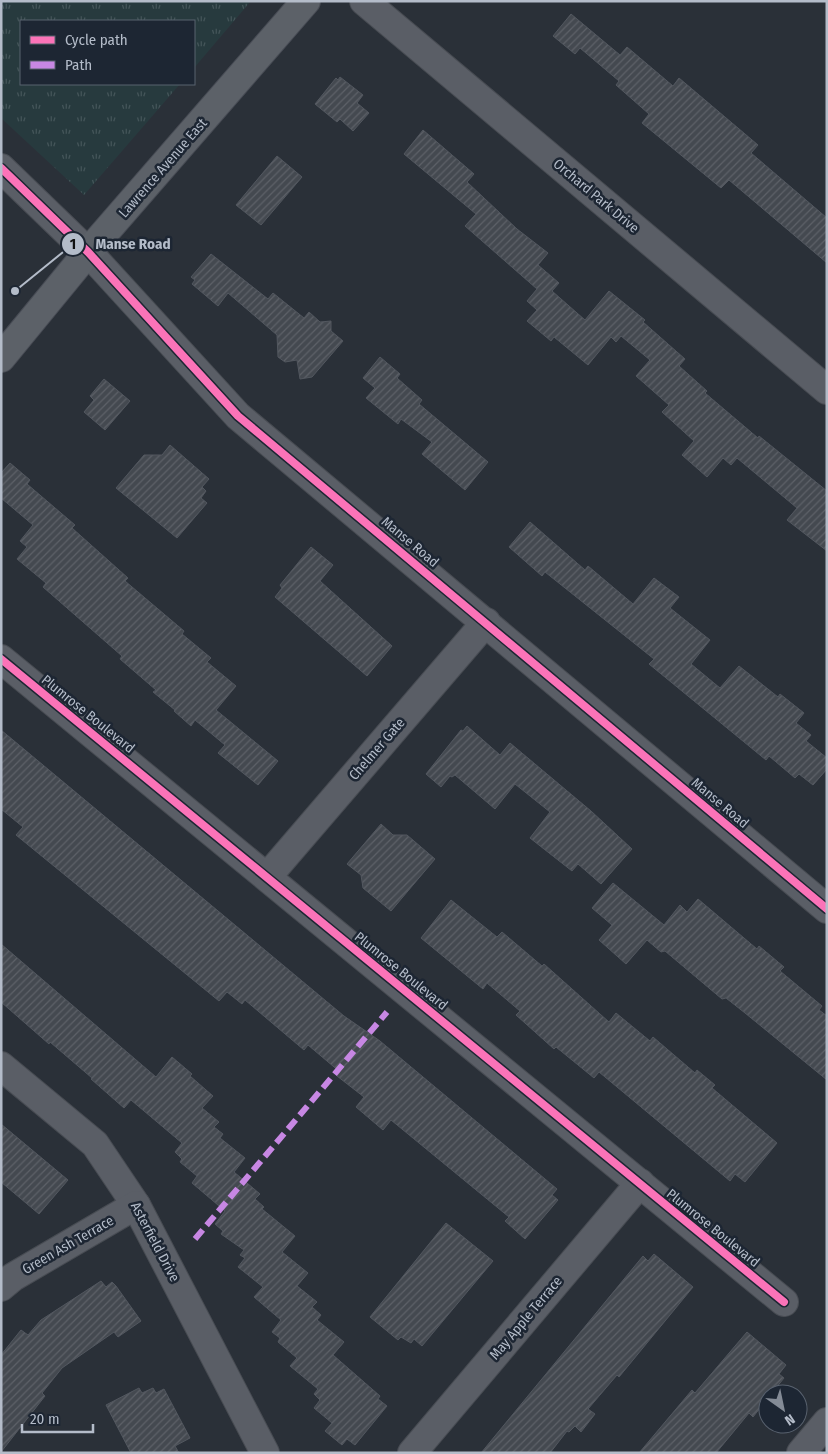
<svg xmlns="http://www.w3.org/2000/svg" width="828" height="1454" viewBox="0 0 828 1454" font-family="'Fira Sans Condensed',sans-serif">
<defs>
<pattern id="park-tufts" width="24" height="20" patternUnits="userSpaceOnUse" patternTransform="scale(1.25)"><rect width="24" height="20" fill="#273a3e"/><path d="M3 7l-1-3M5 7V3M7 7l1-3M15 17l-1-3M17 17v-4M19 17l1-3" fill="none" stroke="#445559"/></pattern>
<pattern id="building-hatch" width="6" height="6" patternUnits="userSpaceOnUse" patternTransform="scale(1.25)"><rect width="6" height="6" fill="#444950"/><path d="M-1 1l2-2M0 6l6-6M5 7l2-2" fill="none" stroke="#5d6168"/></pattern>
</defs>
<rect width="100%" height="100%" fill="#2a3038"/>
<path fill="url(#park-tufts)" d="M1,1H251L194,68V21H21V84H180L84,195L1,118Z"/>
<g fill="url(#building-hatch)" stroke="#52575f">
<path d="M571,14L620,55L627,47L673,86L679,78L758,145L751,153L827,218V263L729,180L721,188L642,123L649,114L616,85L619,81L580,48L575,54L553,36Z"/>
<path d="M340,77L363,95L357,103L369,113L353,131L340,119L337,122L315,104L336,78L338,80Z"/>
<path d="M423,130L474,174L467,182L517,229L548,253L538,265L559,283L552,291L585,320L609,291L645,320L643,322L685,359L679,366L707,391L705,393L758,438L759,436L827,491V551L787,520L797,508L737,458L731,465L723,458L707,477L682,455L694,441L662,412L669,405L636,376L650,360L621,336L616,342L611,337L588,365L554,337L551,341L527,321L537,310L527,301L537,289L465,226L476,214L404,154Z"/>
<path d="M277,156L302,177L261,225L236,205Z"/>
<path d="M211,254L268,299L273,293L304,318L309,312L320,322L331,321V331L343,341L312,377L300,379L297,360L285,362L278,357L277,335L228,293L218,306L192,284L195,280L191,277Z"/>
<path d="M380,357L400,374L397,378L422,400L419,404L488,462L465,490L422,454L432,442L401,419L398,424L366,398L375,388L363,378Z"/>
<path d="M104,379L130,401L105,430L84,412L94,400L90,396Z"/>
<path d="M170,445L209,479L202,487L206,491L201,498L207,503L177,538L116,488L144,455H162Z"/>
<path d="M10,463L30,480L27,484L75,525L72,528L128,578L125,581L184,631L182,634L211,658L207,662L236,686L216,710L278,761L258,785L218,753L225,745L195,720L191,726L174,711L175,710L153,692L156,690L120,659L122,656L43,587L46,583L17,559L27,547L20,541L33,525L1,498V473Z"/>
<path d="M530,522L585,570L588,566L633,604L654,578L679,597L670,608L710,640L691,664L720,688L739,666L778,697L780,694L804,713L796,723L811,735L806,741L827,758V769L813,785L799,774L795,778L769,756L766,760L649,664L654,659L545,572L542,576L509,547Z"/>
<path d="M311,547L333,565L320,581L392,646L367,676L275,597L282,588L280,585Z"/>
<path d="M467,726L500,755L510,743L591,811L632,849L601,884L578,864L572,871L530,838L550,812L515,784L495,809L455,775L452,777L450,776L441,787L426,774L461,730L463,731Z"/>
<path d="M1,730L344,1016L380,1041L557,1189L552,1195L558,1200L525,1239L505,1221L509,1217L391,1120L383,1130L356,1107L364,1097L337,1076L340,1072L308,1045L304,1050L245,1000L242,1004L227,992L219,1001L16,835L23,827L1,809Z"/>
<path d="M381,824L393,835H407L435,859L391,911L363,888L361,875L347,864Z"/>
<path d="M613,883L664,925L680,905L687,912L698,899L757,949L759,946L784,967L780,971L822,1006L819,1010L827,1016V1080L745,1013L726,998L722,999L665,951L661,952L647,940L626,964L599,940L612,925L592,908Z"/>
<path d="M451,900L497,937L502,932L542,966L544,964L609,1022L616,1013L650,1041L653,1037L695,1073L697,1070L715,1085L712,1088L777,1143L745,1182L735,1174L730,1181L599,1072L594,1078L556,1047L554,1049L516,1015L520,1011L487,983L483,989L421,938Z"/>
<path d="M1,944L156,1077L172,1057L192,1074L190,1076L213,1096L202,1108L219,1122L214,1127L223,1134L220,1138L245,1158L234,1172L260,1194L255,1199L264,1207L262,1209L295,1236L282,1252L308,1273L297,1286L317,1302L312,1307L321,1315L317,1320L344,1342L333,1355L380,1396L378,1399L387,1406L355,1445L347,1439L342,1445L325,1431L332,1423L314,1408L320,1400L314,1394L318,1389L290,1366L297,1358L278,1342L280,1338L272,1332L281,1320L254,1297L263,1287L238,1267L245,1258L240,1255L244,1250L221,1234L223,1231L215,1224L225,1211L192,1183L197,1176L180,1162L182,1159L175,1152L182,1143L131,1100L124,1108L91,1079L92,1078L50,1042L49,1044L1,1002Z"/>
<path d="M1,1124L68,1180L39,1214L1,1182Z"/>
<path d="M446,1223L493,1261L422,1346L414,1339L411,1343L401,1337L398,1340L370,1317Z"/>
<path d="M654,1254L693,1287L619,1377L617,1375L588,1409L595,1414L581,1432L575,1426L569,1432L567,1431L550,1453H481L643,1256L648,1261Z"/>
<path d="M101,1281L106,1287L112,1282L116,1286L141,1321L118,1337L114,1332L62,1368L42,1393L45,1396L1,1452V1355L21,1330L28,1335L41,1320Z"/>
<path d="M747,1332L786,1365L779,1374L784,1378L771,1394H768V1398L753,1417L749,1413L716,1453H639L692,1390L695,1393Z"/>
<path d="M139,1388L142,1393L153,1388L156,1393L164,1389L190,1438L175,1446L179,1453H131L106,1405Z"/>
</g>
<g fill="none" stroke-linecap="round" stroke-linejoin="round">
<defs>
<g id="minor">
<path d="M364,1L827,390"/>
<path d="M1,168L88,252L238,416L827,909"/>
<path d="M1,659L784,1302"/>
<path d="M267,877L486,622"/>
<path d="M1,1066L95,1144L136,1205L265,1453"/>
<path d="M1,1287L13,1277L136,1205"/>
<path d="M412,1453L640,1183"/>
<path d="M801,1453L827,1422"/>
</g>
<path id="major" d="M1,358L88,252L306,1"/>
</defs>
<use href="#minor" stroke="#484c53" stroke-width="30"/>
<use href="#major" stroke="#484c55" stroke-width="30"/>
<use href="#minor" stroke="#5a5e66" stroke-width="28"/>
<use href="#major" stroke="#5c6168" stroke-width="28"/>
<path stroke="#c787e3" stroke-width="6" stroke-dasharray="12 6" stroke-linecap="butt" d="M195,1239L387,1012"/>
<defs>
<g id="cycleway">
<path d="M1,168L88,252L238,416L827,909"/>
<path d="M1,659L784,1302"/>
</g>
</defs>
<use href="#cycleway" stroke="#1d2633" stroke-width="11"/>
<use href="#cycleway" stroke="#fb73b8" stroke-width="8"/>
</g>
<g text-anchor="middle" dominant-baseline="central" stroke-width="5" stroke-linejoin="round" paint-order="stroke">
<g font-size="14" fill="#b4bcc9" stroke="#1d2633">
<text transform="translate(163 168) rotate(-49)">Lawrence Avenue East</text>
<text transform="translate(596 196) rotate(40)">Orchard Park Drive</text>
<text transform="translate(410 542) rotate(40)">Manse Road</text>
<text transform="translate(88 714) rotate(39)">Plumrose Boulevard</text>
<text transform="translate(377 749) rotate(-49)">Chelmer Gate</text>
<text transform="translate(720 803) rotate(40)">Manse Road</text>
<text transform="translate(401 971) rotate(39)">Plumrose Boulevard</text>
<text transform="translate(713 1228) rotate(39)">Plumrose Boulevard</text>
<text transform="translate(155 1242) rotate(62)">Asterfield Drive</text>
<text transform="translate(68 1245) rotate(-30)">Green Ash Terrace</text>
<text transform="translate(526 1318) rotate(-50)">May Apple Terrace</text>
</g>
</g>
<path fill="none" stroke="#b4bcc9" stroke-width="2" d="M15 291L73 244"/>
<g fill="#b4bcc9" stroke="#1d2633" stroke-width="2">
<circle cx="15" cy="291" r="5"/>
<circle cx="73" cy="244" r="12"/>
</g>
<g font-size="15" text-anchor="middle" font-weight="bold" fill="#111">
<text x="73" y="249">1</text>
</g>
<g font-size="15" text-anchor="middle" font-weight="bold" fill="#b4bcc9" stroke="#1d2633" stroke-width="5" stroke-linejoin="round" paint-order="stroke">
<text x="133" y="249">Manse Road</text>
</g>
<rect width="828" height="1454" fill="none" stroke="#b4bcc9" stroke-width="5"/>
<rect x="20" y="20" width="175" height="65" fill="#1d2633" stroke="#59626f"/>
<rect x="30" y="36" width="25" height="8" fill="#fb73b8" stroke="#59626f"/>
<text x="65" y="45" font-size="15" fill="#b4bcc9">Cycle path</text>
<rect x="30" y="61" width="25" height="8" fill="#c787e3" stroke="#59626f"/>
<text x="65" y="70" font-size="15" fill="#b4bcc9">Path</text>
<g transform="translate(783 1409) rotate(147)"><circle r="24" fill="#1d2633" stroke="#59626f"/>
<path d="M0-4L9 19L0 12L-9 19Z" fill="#848b96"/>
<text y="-8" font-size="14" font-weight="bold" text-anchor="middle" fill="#b4bcc9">N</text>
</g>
<path d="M22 1424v8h71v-8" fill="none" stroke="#b4bcc9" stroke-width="2.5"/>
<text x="30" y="1424" font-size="15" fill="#b4bcc9" stroke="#1d2633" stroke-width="4" paint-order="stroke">20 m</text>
</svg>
